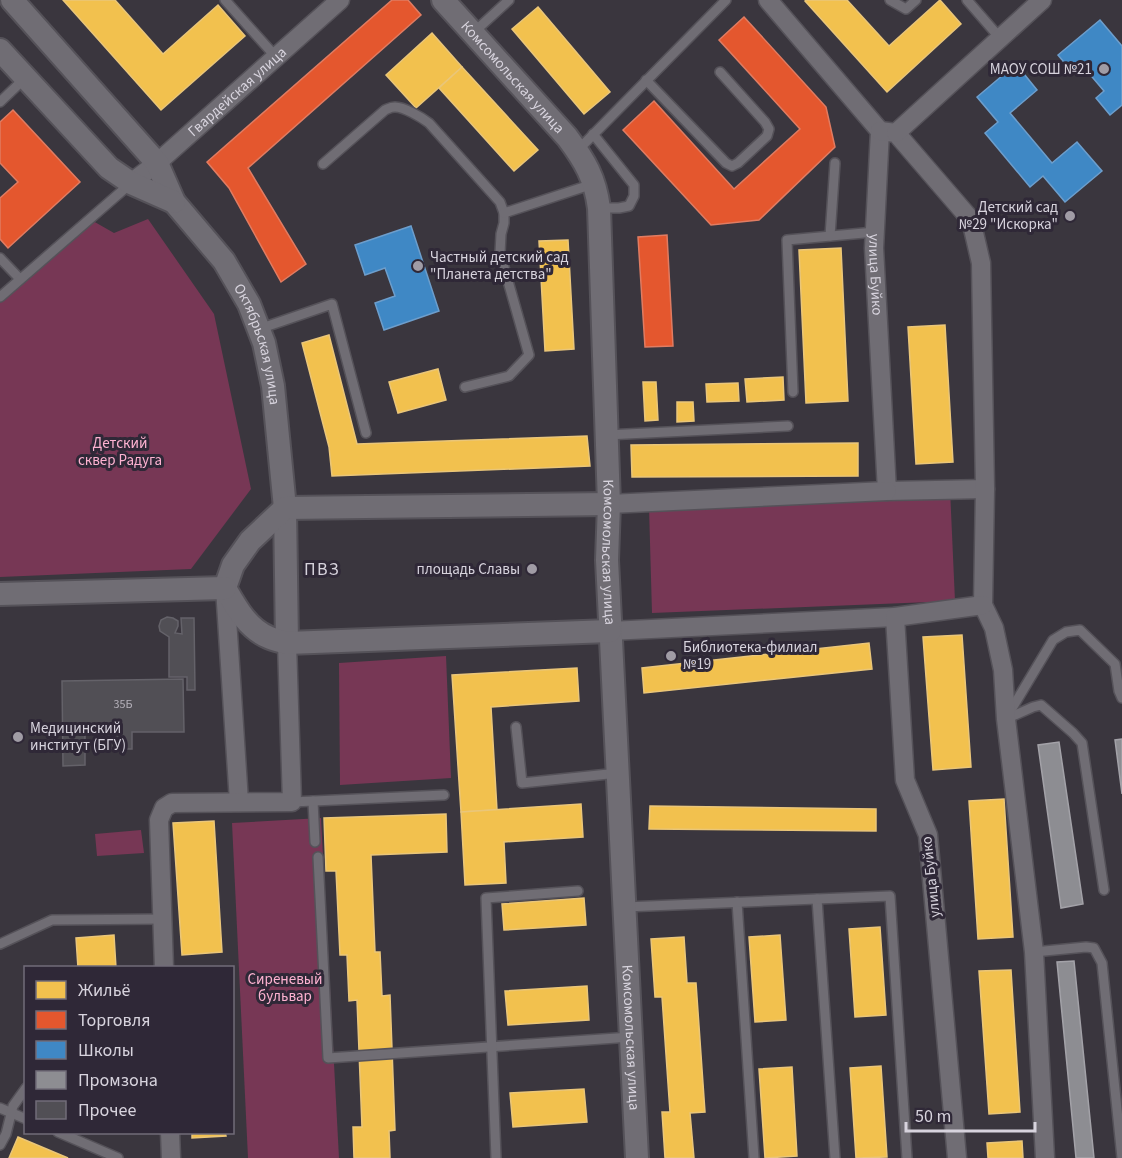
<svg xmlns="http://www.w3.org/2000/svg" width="1122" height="1158" viewBox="0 0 1122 1158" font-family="'Source Sans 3',sans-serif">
<rect width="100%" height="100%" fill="#3a363e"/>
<g fill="#773755">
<path d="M148,219L214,314L251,489L191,569L0,577V302L93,221L114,233Z"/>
<path d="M950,489L955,601L652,613L649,507Z"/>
<path d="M446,656L451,778L340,785L339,663Z"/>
<path d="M321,818L339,1158H248L232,823Z"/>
<path d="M141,830L144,853L97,856L95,834Z"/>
</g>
<g fill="#f2c14e" stroke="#eac679" stroke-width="1.5">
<path d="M63,0H115L163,54L218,5L245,36L161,110Z"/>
<path d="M806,0H847L889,46L940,0L961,24L887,92L805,1Z"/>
<path d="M538,7L610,92L584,114L512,29Z"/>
<path d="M432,33L462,67L416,108L386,75Z"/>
<path d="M462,67L538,150L514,171L439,88Z"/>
<path d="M568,240L574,349L545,351L539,241Z"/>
<path d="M841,248L848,401L806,403L799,250Z"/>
<path d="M945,325L953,462L916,464L908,327Z"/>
<path d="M329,335L357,444L587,436L590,466L332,476L329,447L302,343Z"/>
<path d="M438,369L446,400L398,413L389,382Z"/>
<path d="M783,377L784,400L747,402L745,379Z"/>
<path d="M643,382H656L658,420L645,421Z"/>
<path d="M738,383L739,401L707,402L706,384Z"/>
<path d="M677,402H693L694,421L677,422Z"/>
<path d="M858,443V476L632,477L631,445Z"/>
<path d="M962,635L971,767L933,770L923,637Z"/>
<path d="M869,643L872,669L644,693L642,668Z"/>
<path d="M577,668L579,701L491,707L497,810L461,812L452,675Z"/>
<path d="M1004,799L1013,937L978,939L969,801Z"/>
<path d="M581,804L583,837L504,842L506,883L465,885L461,812Z"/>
<path d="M650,806L876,809V831L649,829Z"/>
<path d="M446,814L447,852L371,855L375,952H380L382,996L390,995L395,1130L389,1131L390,1158H354L353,1127H362L357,1000L349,1001L347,955H340L336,871H326L324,818Z"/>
<path d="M214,821L222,952L182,955L173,823Z"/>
<path d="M584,898L586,925L504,930L502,904Z"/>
<path d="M880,927L886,1015L855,1017L849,929Z"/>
<path d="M114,935L116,968H78L76,938Z"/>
<path d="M780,935L786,1020L755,1022L749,937Z"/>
<path d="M684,937L687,983H696L705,1112L690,1113L694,1158H665L662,1112H670L662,997H655L651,939Z"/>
<path d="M1011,970L1020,1112L989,1114L979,971Z"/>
<path d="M587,986L589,1020L508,1025L505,991Z"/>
<path d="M881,1066L887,1157L856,1158L850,1068Z"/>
<path d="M792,1067L797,1156L765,1158L759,1069Z"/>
<path d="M584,1089L587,1122L513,1127L510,1093Z"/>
<path d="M192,1132H225L226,1136L192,1138Z"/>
<path d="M18,1137L68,1158H9Z"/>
<path d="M1022,1141L1023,1158H988L987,1143Z"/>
</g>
<g fill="#e4572e" stroke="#e07c62" stroke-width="1.5">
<path d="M392,0H408L421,15L248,168L306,264L281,282L229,188L207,162Z"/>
<path d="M744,17L826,107L835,147L759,220L711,225L623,130L654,101L734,189L800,129L719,40Z"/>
<path d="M13,110L80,182L8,248L0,239V198L18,182L0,163V122Z"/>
<path d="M667,235L673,346L645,347L638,237Z"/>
</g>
<g fill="#3f88c5" stroke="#6d9ecc" stroke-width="1.5">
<path d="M1100,20L1122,46V105L1110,115L1096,98L1104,91L1082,65L1073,73L1058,55Z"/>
<path d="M1016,64L1037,90L1010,113L1052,163L1077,142L1102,171L1065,202L1043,176L1030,187L985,133L998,122L977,97Z"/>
<path d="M411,226L439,311L384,330L375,303L395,296L385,268L365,275L355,245Z"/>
</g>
<g fill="#8d8d92" stroke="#a3a2a8" stroke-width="1.5">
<path d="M1122,739V794L1115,740Z"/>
<path d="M1059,742L1083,904L1061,908L1038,745Z"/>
<path d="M1074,961L1094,1158H1076L1057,962Z"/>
</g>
<g fill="#514f55" stroke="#646269" stroke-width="1.5">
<path d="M167,617L173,618L178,621V626L175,633L182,634L181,618H194L195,690H187V677H169V637L160,631L159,626L161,620Z"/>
<path d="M183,679L184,732H132V749H103V728H85V765L63,766L62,681Z"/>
</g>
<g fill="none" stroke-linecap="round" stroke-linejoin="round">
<defs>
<g id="service">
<path d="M225,0L276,57"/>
<path d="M890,0L906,9L916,0"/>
<path d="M967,0L1000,38"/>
<path d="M473,33L509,0"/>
<path d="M646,80L726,163L732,166L738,163L767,136L769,129L765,122L720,72"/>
<path d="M0,102L24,79"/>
<path d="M593,134L634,185V196L629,206L619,208H599"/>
<path d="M578,150L726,0"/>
<path d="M323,164L385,110C388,109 390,107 395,107C404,107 421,117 429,123L500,202L504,213V223L501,234L500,253L529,355L509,376L465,387"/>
<path d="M504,213L593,184"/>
<path d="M830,236L835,163"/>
<path d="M0,258L20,279"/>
<path d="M0,297L130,184"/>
<path d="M259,329L332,304L366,433"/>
<path d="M793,392L787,240L875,232"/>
<path d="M606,435L788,426"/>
<path d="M1008,715L1053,640L1066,632L1080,630L1115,664L1119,691L1122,698"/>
<path d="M1006,719L1033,707L1041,705L1073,733L1082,743L1104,890"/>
<path d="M516,727L522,783L618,773"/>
<path d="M313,801L315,842"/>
<path d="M292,802L444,795"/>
<path d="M318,857L328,1058L631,1037"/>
<path d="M817,899L835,1158"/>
<path d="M737,902L754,1158"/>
<path d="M625,907L890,896L907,1158"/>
<path d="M0,944L52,920L163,919"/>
<path d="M1034,952L1086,947L1094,948L1102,963L1122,1158"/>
<path d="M0,1108L26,1119"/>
<path d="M58,1132L118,1158"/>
<path d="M0,1145L6,1134L13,1106L26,1088"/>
<path d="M496,1158L486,898L578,891"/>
</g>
<g id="minor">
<path id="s1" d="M768,0L880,131L874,248L887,491L985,489"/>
<path d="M880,131L896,133L971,220L981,263L985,489L983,605L994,628L1003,670L1006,719L1034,952L1045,1158"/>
<path d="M896,133L1042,0"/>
<path id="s2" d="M131,183L157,163L340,0"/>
<path d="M609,504L887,491"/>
<path d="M225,588L239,802"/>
<path d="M610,631L895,617"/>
<path d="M164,968L159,820L164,808L172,803L292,802L287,643"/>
<path d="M170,1132L171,1158"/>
<path d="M957,1158L928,835L905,780L895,617L983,605"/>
</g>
<g id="tertiary">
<path id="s3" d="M12,0L157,163L174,202L224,261L249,304L264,343L273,386L285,508L287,643"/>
<path id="s4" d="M443,0L567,137C585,161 595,178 599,208L609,504L607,560L637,1158"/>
<path d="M0,50L109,168L131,183L174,202"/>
<path d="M609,504L285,508L250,541L233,565L225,588C236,607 247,628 268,637C274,640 281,641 287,643L610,631"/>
<path d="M0,594L225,588"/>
</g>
</defs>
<use href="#service" stroke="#555259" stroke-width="12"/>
<use href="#minor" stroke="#555259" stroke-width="21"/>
<use href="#tertiary" stroke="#555259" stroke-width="26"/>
<use href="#service" stroke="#706d74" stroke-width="9"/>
<use href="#minor" stroke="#706d74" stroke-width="18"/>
<use href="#tertiary" stroke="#706d74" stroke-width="22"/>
</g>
<g fill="#a09ca5" stroke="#2f2837" stroke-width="2">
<circle cx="1104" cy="69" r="6"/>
<circle cx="1070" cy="216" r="6"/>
<circle cx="418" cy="266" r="6"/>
<circle cx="532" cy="569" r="6"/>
<circle cx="671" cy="656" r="6"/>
<circle cx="18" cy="737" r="6"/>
</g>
<g text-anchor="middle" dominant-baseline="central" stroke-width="6" stroke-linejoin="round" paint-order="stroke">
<g font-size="12" fill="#b6b2bb">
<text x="123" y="704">35Б</text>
</g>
<g font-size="15" fill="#d7d3dd" stroke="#2f2837" text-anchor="end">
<text x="1092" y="69">МАОУ СОШ №21</text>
<text x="1058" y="207">Детский сад<tspan x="1058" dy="17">№29 "Искорка"</tspan></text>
<text x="430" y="257" text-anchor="start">Частный детский сад<tspan x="430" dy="17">"Планета детства"</tspan></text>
<text x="520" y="569">площадь Славы</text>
<text x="683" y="647" text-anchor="start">Библиотека-филиал<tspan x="683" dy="17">№19</tspan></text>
<text x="30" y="728" text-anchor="start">Медицинский<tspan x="30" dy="17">институт (БГУ)</tspan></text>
</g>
<g font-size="15" fill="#d7d3dd" stroke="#2f2837">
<text stroke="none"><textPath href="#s4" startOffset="104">Комсомольская улица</textPath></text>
<text stroke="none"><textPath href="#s2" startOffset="140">Гвардейская улица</textPath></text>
<text stroke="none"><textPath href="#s1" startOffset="316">улица Буйко</textPath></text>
<text stroke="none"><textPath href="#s3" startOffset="429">Октябрьская улица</textPath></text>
<text stroke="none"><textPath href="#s4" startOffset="608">Комсомольская улица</textPath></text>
<text transform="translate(931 877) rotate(-96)">улица Буйко</text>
<text stroke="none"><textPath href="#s4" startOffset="1094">Комсомольская улица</textPath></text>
</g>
<g font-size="15" fill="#feb2d1" stroke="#2f2837">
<text x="120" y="443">Детский<tspan x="120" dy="17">сквер Радуга</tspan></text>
<text x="285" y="979">Сиреневый<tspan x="285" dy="17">бульвар</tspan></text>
</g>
<g font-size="18" letter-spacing="1.5" fill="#d7d3dd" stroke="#2f2837">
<text x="322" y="569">ПВЗ</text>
</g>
</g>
<rect x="24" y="966" width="210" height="168" fill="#2f2837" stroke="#726c79" stroke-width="1.5"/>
<rect x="36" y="981" width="30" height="18" fill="#f2c14e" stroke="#726c79" stroke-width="1.5"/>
<text x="78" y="996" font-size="18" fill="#d7d3dd">Жильё</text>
<rect x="36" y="1011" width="30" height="18" fill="#e4572e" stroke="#726c79" stroke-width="1.5"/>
<text x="78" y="1026" font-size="18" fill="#d7d3dd">Торговля</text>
<rect x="36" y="1041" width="30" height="18" fill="#3f88c5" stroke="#726c79" stroke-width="1.5"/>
<text x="78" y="1056" font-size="18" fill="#d7d3dd">Школы</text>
<rect x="36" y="1071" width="30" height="18" fill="#8d8d92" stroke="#726c79" stroke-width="1.5"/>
<text x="78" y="1086" font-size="18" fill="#d7d3dd">Промзона</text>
<rect x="36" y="1101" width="30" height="18" fill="#514f55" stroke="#726c79" stroke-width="1.5"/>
<text x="78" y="1116" font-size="18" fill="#d7d3dd">Прочее</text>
<path d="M906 1122v9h129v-9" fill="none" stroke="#d7d3dd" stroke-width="3"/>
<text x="915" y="1122" font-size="18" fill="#d7d3dd" stroke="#2f2837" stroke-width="4.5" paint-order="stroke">50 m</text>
</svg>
